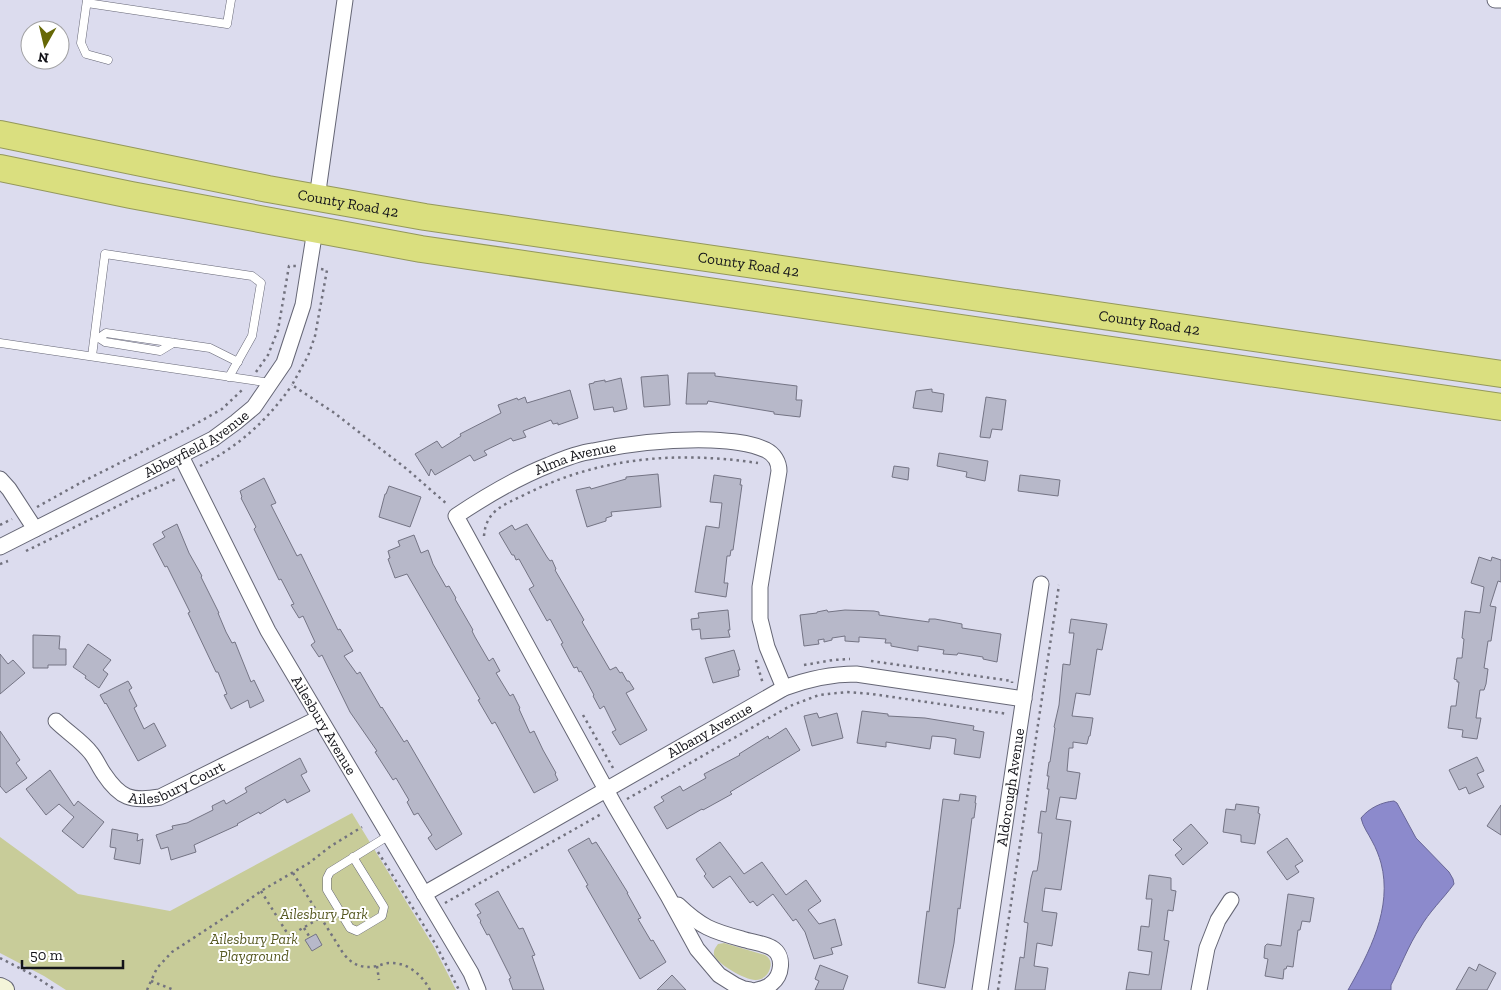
<svg xmlns="http://www.w3.org/2000/svg" width="1501" height="990" viewBox="0 0 1501 990" font-family="'Zilla Slab',serif">
<rect width="100%" height="100%" fill="#dcdcee"/>
<g fill="#c8cc99">
<path d="M352,813L434,947L456,990H66L44,976L0,953V837L78,894L170,911Z"/>
<path d="M724,943L765,955C770,958 772,963 770,968C769,974 763,980 756,980C747,981 717,964 714,955C713,950 716,947 718,944Z"/>
</g>
<path fill="#8c8acc" stroke="#686696" d="M1394,801L1397,803L1416,838L1449,872L1453,879L1454,884C1443,899 1429,912 1420,928C1408,946 1401,966 1391,985V990H1348C1369,953 1393,908 1381,863C1379,856 1376,848 1372,841C1368,833 1363,827 1361,818C1369,808 1382,802 1394,801Z"/>
<g fill="#b7b8c9" stroke="#747484">
<path d="M688,373H715V376L797,386L796,400H802L800,417L774,414V412L708,401L707,404H686Z"/>
<path d="M668,375L670,405L644,407L641,377Z"/>
<path d="M621,378L627,409L614,412L613,407L594,410L589,384L594,383V382L605,380V382Z"/>
<path d="M932,389V392L944,394L942,412L913,408L916,391Z"/>
<path d="M570,390L578,418L558,425V423L553,424L551,420L523,431L526,437L513,441L511,438L484,451L487,455L474,461L470,455L435,475L431,469L429,476L415,454L437,441L442,448L461,436L460,434L501,413L498,405L517,398L518,400L525,397L527,403Z"/>
<path d="M986,397L1006,400L1002,430L992,429L990,438L980,437Z"/>
<path d="M939,453L988,461L985,481L966,477L967,472L937,466Z"/>
<path d="M894,466L909,468L908,480L892,477Z"/>
<path d="M658,474L661,507L611,512L612,516L606,518V521L587,527L576,490L590,487L591,489L626,479V477Z"/>
<path d="M714,475L741,479L740,485H742L733,550H731L730,556H727L724,583H728L726,597L695,592L706,526L719,528L722,503L710,502Z"/>
<path d="M1020,475L1060,480L1058,496L1018,491Z"/>
<path d="M264,478L276,503L271,505L297,556L301,554L338,630L340,629L353,651L344,656L357,674L360,672L381,708L382,707L404,742L407,740L462,834L436,850L428,838L432,835L418,813L414,815L407,802L409,800L396,778L393,780L375,752L377,751L350,712L322,655L319,657L311,645L315,642L303,616L299,618L291,605L294,604L281,579L279,580L254,529L256,527L241,498L242,497L240,491Z"/>
<path d="M389,486L421,497L410,527L379,517L385,494H386Z"/>
<path d="M177,524L189,553L202,576L201,577L219,613H218L226,632L232,643L235,642L251,682L254,680L264,701L250,708L248,700L231,709L224,695L227,694L218,672H216L188,613L190,612L167,566L165,567L153,544L165,537L162,532Z"/>
<path d="M527,524L547,557L550,561L552,560L556,569L555,570L584,620L582,622L610,670L616,667L620,673L622,672L627,681H629L634,689L626,693L647,730L620,745L612,732L616,730L604,706L600,709L593,696L594,695L581,671L579,672L577,667L574,668L561,644L563,643L550,619L547,621L529,589L534,586L519,559L516,560L514,555H512L499,533L512,525L515,530Z"/>
<path d="M414,535L421,553L428,550L433,564L446,587L449,586L456,598L455,599L473,630L472,631L475,637L489,661L493,658L500,671L496,673L510,696L513,694L520,708L519,709L530,733L534,731L543,750L556,773L555,774L558,780L534,793L495,722L492,724L478,700L480,699L407,574L395,578L388,559L390,558L388,551L400,546L398,541Z"/>
<path d="M1479,557L1491,561L1492,557L1501,560V582L1498,581L1490,606L1496,607L1491,641H1488L1484,668L1488,669L1486,684L1484,690H1480L1476,718H1481L1477,739L1462,737L1463,730L1448,728L1451,706H1456L1459,682H1457V680L1454,679L1457,658H1462L1464,639L1462,638L1465,611L1480,613L1484,587L1471,583Z"/>
<path d="M728,610L730,630H728L730,637L701,639L700,629L692,630L691,619L699,618L698,613Z"/>
<path d="M827,610L828,612L845,610L874,611L879,612V615L929,622V619H935L962,624V628L1001,634L997,662L983,659V657L958,653L957,655L943,654L944,650L918,646V651L891,646V643H885L886,639L859,637V642L845,641V636L832,638V640L824,642V639L818,640L819,644L804,646L800,615L817,613V612Z"/>
<path d="M1071,619L1107,624L1102,650L1097,649L1090,695L1076,693L1072,716L1093,718L1090,736H1089L1087,744L1073,742V748H1069L1067,771L1080,773L1076,799L1060,797L1056,819L1071,821L1061,890L1045,888L1042,911L1057,913L1052,946L1037,943L1034,966L1048,968L1045,990H1015L1020,957L1024,958L1028,923L1024,922L1031,878L1033,871H1037L1039,860L1042,833H1038L1041,811L1046,812L1049,789H1047L1049,776H1047L1049,762H1050L1055,728L1054,727L1059,705L1063,664L1070,665L1074,633H1069Z"/>
<path d="M33,635L60,636L59,649H66V665H48V668H33Z"/>
<path d="M88,644L111,660L103,670L108,674L99,688L85,678L86,676L73,667Z"/>
<path d="M734,650L740,670H738L739,676L713,683L705,658Z"/>
<path d="M0,654L8,664L13,660L25,673L0,694Z"/>
<path d="M128,681L132,688L129,690L137,706L134,708L144,729L154,723L166,746L138,761L106,703L105,704L100,695Z"/>
<path d="M862,711L888,714V716L925,718L974,726L973,730L984,732L980,758L954,754L956,739L945,737L932,736L930,749L886,742V747L857,743Z"/>
<path d="M817,713L819,718L837,713L843,738L812,746L804,716Z"/>
<path d="M786,728L800,750L730,792L732,794L703,810L702,809L667,829L654,807L664,801L661,797L680,786L683,791L706,778L704,774L740,755L739,754L768,736L769,739Z"/>
<path d="M0,731L20,760L16,763L27,778L6,793L0,786Z"/>
<path d="M1477,757L1484,771L1477,774L1484,787L1469,794L1466,787L1459,790L1449,770Z"/>
<path d="M300,758L307,772L301,775L310,791L287,803L285,799L260,814L259,812L237,824L238,825L194,845L196,852L171,860L168,847L161,849L156,835L173,829L172,826L187,823L213,810L212,806L224,800L226,804L247,792L245,788Z"/>
<path d="M50,770L74,806L78,801L104,822L83,848L62,831L74,817L59,804L46,815L26,789Z"/>
<path d="M960,794L976,796L975,803H976L974,818H972L960,909L958,908L954,943L945,988L918,983L927,911L929,912L943,799L959,801Z"/>
<path d="M1236,804L1259,807L1258,813L1260,814L1255,844L1241,842V835L1223,832L1226,809L1235,810Z"/>
<path d="M1501,805V835L1487,826Z"/>
<path d="M1191,824L1208,843L1183,865L1175,855L1182,849L1173,840Z"/>
<path d="M112,829L138,834L137,841L143,839L140,864L114,859L116,848L110,847Z"/>
<path d="M589,838L592,844L596,842L610,864L628,893H627L641,918L638,919L651,941L653,940L666,962L640,979L586,886L588,885L568,850Z"/>
<path d="M1287,838L1303,861L1295,866L1299,872L1287,880L1267,852Z"/>
<path d="M720,842L744,874L762,862L786,895L806,880L821,901L808,910L819,924L835,919L842,945L831,948L833,954L814,959L805,932L796,919L793,921L773,894L757,906L753,901L750,903L730,876L713,888L704,876L706,874L696,859Z"/>
<path d="M1149,875L1171,878V890L1176,891L1173,911L1168,910L1164,940L1169,941L1161,990H1126L1129,972L1149,975L1152,952L1138,950L1141,926L1149,927L1152,899H1146Z"/>
<path d="M498,891L519,929L523,928L535,955L532,956L544,990H513L509,979L511,978L489,934L487,935L480,922L481,921L477,915L481,913L475,904Z"/>
<path d="M1288,894L1314,898L1310,922L1302,921L1300,930H1298L1293,967L1287,966L1286,969H1284L1283,979L1265,976L1268,959L1264,958L1265,946L1267,944L1281,946Z"/>
<path d="M316,934L322,945L312,951L305,940Z"/>
<path d="M1479,964L1496,973L1487,990H1456L1469,967L1476,971Z"/>
<path d="M820,965L848,976L843,990H815L819,981L815,979Z"/>
<path d="M672,975L686,990H657Z"/>
</g>
<g fill="none" stroke-linecap="round" stroke-linejoin="round">
<defs>
<g id="lane">
<path d="M87,0L81,43L86,54L108,60"/>
<path d="M87,3L227,24L231,0"/>
<path d="M96,337L99,338L105,342L160,351L173,343"/>
<path d="M99,338L106,333L210,348L238,362"/>
<path d="M0,343L271,383"/>
<path d="M92,356L105,254L252,276L261,283L252,336L229,377"/>
<path d="M353,857L384,907L382,916L357,931L350,928L327,890V878L330,872L388,836"/>
</g>
<g id="street">
<path d="M1495,0H1501"/>
<path d="M317,198L345,0"/>
<path id="s1" d="M181,456L268,631L471,973L478,990"/>
<path d="M0,479L9,489L35,529"/>
<path id="s2" d="M0,547L213,439L236,422L254,407L284,363L303,305L315,230"/>
<path id="s3" d="M56,721C67,732 82,741 91,753C96,759 99,767 104,774C120,798 131,802 160,797L319,718"/>
<path id="s4" d="M424,894L784,688C808,679 830,674 856,674L1024,699"/>
<path d="M678,905C701,927 712,931 742,939C751,942 763,943 772,948C785,956 782,976 771,984C767,988 762,989 757,990"/>
<path id="s5" d="M750,990L744,989L735,985L719,975L697,949L668,896L615,806L456,516C486,496 516,478 549,465C563,459 578,453 593,451C632,443 670,439 710,440C728,441 749,442 766,450C774,454 779,462 779,471L760,587V619L767,647L784,688"/>
<path id="s6" d="M980,990L1041,584"/>
<path d="M1199,990L1207,948L1218,920L1231,900"/>
</g>
<path id="secondary" d="M0,988L4,990"/>
<g id="highway">
<path id="s7" d="M0,134L268,189L425,217L1501,374"/>
<path d="M0,168L131,195L421,249L1501,407"/>
</g>
</defs>
<use href="#lane" stroke="#656675" stroke-width="9"/>
<use href="#street" stroke="#656675" stroke-width="17"/>
<use href="#secondary" stroke="#656675" stroke-width="22"/>
<use href="#highway" stroke="#94985b" stroke-width="28"/>
<g stroke="#72727e" stroke-width="2.5" stroke-dasharray="2.5 4" stroke-linecap="butt">
<path d="M321,269L327,270L315,336L308,356L292,385L333,412L408,470L448,505"/>
<path d="M256,372L268,355L278,330L289,266H296"/>
<path d="M200,466C238,447 268,420 292,385"/>
<path d="M37,507L82,482L185,430L222,409L242,390"/>
<path d="M0,525L12,519"/>
<path d="M484,536C486,510 504,505 524,495C599,457 676,451 758,463"/>
<path d="M26,551L138,496L178,478"/>
<path d="M0,564L8,561"/>
<path d="M756,660L763,684"/>
<path d="M871,661L1012,681V683"/>
<path d="M804,665L833,660L850,659"/>
<path d="M583,715L613,768"/>
<path d="M627,799L790,706L819,695L847,692L872,694L1008,714"/>
<path d="M378,852L436,945L459,990"/>
<path d="M293,873L343,953C352,965 362,969 377,966C381,965 385,963 389,963C408,962 422,975 430,990"/>
<path d="M261,891L289,936L322,917"/>
<path d="M445,903L603,813"/>
<path d="M304,928L309,936"/>
<path d="M0,958L31,974L56,990"/>
<path d="M377,966L379,980"/>
<path d="M151,981L174,990"/>
<path d="M147,990L157,968L172,952L224,918L261,891L309,863L331,846L362,827"/>
<path d="M998,990L1059,585"/>
</g>
<use href="#lane" stroke="#fff" stroke-width="8"/>
<use href="#street" stroke="#fff" stroke-width="15"/>
<use href="#secondary" stroke="#f4f5d9" stroke-width="20"/>
<use href="#highway" stroke="#dadf7f" stroke-width="26"/>
</g>
<g text-anchor="middle" dominant-baseline="central" stroke-width="4" stroke-linejoin="round" paint-order="stroke">
<g font-size="15" fill="#131319" stroke="#fff">
<text stroke="none"><textPath href="#s7" startOffset="355">County Road 42</textPath></text>
<text stroke="none"><textPath href="#s7" startOffset="760">County Road 42</textPath></text>
<text stroke="none"><textPath href="#s7" startOffset="1165">County Road 42</textPath></text>
<text stroke="none"><textPath href="#s2" startOffset="222">Abbeyfield Avenue</textPath></text>
<text stroke="none"><textPath href="#s5" startOffset="698">Alma Avenue</textPath></text>
<text stroke="none"><textPath href="#s1" startOffset="305">Ailesbury Avenue</textPath></text>
<text stroke="none"><textPath href="#s4" startOffset="329">Albany Avenue</textPath></text>
<text stroke="none"><textPath href="#s3" startOffset="158">Ailesbury Court</textPath></text>
<text stroke="none"><textPath href="#s6" startOffset="205">Aldorough Avenue</textPath></text>
</g>
<g font-size="15" font-style="italic" fill="#585a23" stroke="#fff">
<text x="324" y="914">Ailesbury Park</text>
<text x="254" y="939">Ailesbury Park<tspan x="254" dy="17">Playground</tspan></text>
</g>
</g>
<g transform="translate(45 45) rotate(188)"><circle r="24" fill="#ffffff" stroke="#a1a1a3"/>
<path d="M0-4L9 19L0 12L-9 19Z" fill="#666806"/>
<text y="-8" font-size="14" font-weight="bold" text-anchor="middle" fill="#131319">N</text>
</g>
<path d="M22 960v8h101v-8" fill="none" stroke="#131319" stroke-width="2.5"/>
<text x="30" y="960" font-size="15" fill="#131319" stroke="#ffffff" stroke-width="4" paint-order="stroke">50 m</text>
</svg>
